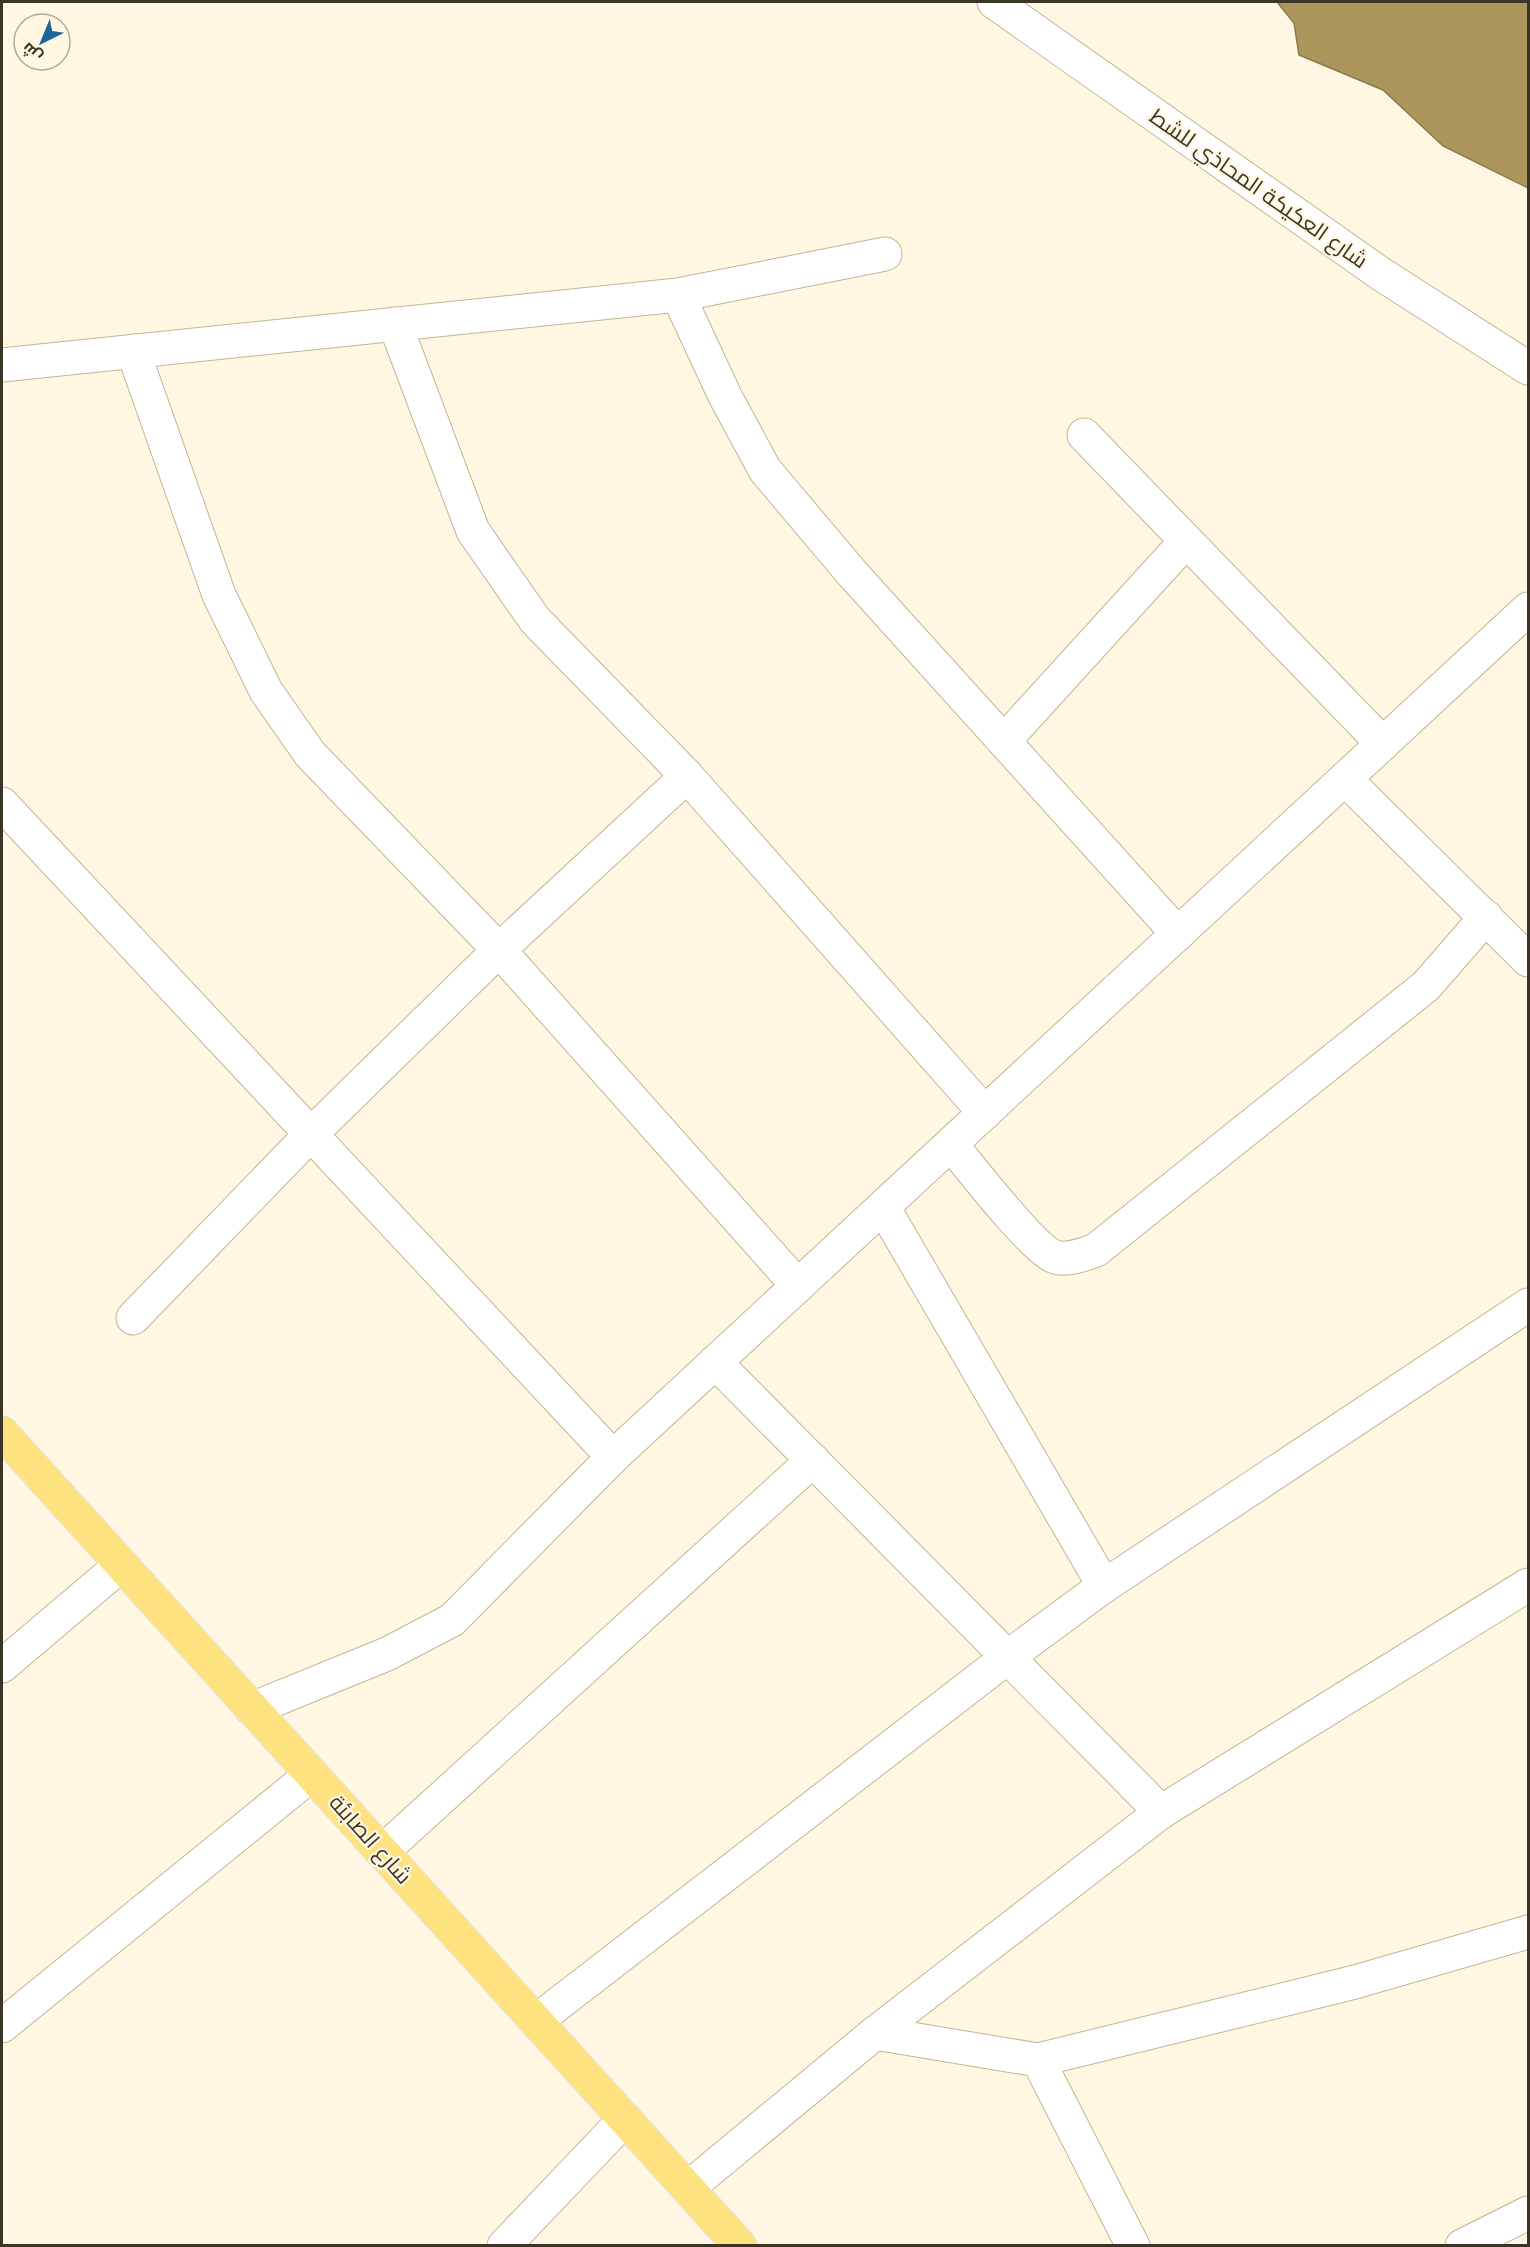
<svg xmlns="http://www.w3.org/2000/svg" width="1530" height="2247" viewBox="0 0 1530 2247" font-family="'Space Grotesk',Cairo,sans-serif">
<rect width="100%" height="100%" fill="#fff7e2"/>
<path fill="#ac965c" stroke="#8a794c" stroke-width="1.5" d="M1277,2H1528V188L1443,146L1383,90L1299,55L1294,23Z"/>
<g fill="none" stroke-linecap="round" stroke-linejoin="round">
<defs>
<g id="minor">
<path d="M994,2L1381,274L1528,368"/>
<path d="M678,295L725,396L765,470L851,572L1178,934"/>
<path d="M395,324L473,531L535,620L687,776L985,1113"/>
<path d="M133,351L219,595L266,691L310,754L499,950L798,1286"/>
<path d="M2,365L678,295L885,254"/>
<path d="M1084,435L1383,744"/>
<path d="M1004,741L1186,541"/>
<path d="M1345,779L1528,960"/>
<path d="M2,804L613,1457"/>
<path d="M951,1144C969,1166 1034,1250 1055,1257C1068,1261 1085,1254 1096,1250L1426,986L1486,917"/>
<path d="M883,1207L1104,1586"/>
<path d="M133,1318L310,1135L499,950L687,776"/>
<path d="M715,1362L1161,1812"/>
<path d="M2,1666L121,1565"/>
<path d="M252,1709L387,1654L452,1620L613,1457L1528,609"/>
<path d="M382,1852L813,1460"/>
<path d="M536,2021L1009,1656L1104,1586L1528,1305"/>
<path d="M2,2026L312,1774"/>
<path d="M875,2033L1038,2060L1355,1982L1528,1932"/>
<path d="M1038,2060L1133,2246"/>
<path d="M688,2188L875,2033L1161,1812L1528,1585"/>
<path d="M504,2246L625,2119"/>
<path d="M1462,2246L1528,2213"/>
</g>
<path id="major" d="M2,1433L740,2246"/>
</defs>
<use href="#minor" stroke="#c2b594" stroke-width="35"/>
<use href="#major" stroke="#e3e3e1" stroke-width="35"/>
<use href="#minor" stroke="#fff" stroke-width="33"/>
<use href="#major" stroke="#fee27f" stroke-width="33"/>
</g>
<g text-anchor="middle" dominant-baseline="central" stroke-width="4.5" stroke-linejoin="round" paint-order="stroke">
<g font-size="22" fill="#3a3527" stroke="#fff7e2">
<text transform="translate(1259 188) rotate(35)">شارع العكيكة المحاذي للشط</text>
<text transform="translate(371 1839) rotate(48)">شارع الصابئة</text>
</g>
</g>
<rect width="1530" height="2247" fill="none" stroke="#3a3527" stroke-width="6"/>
<g transform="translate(42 42) rotate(223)"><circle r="28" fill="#fff7e2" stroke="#b0a997" stroke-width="1.5"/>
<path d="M0-4.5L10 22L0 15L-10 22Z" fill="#1b6799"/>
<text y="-9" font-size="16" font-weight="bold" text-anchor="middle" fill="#3a3527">ش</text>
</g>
</svg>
